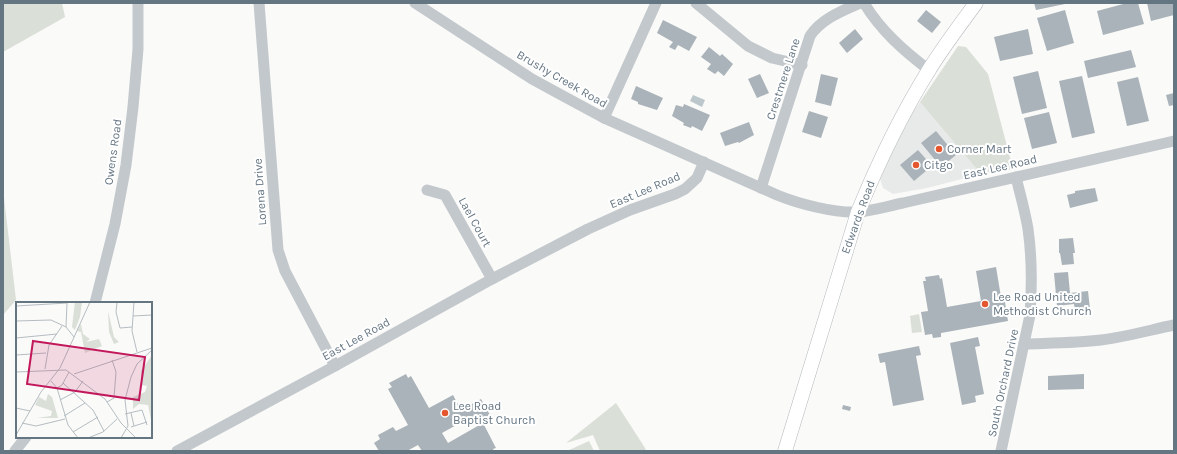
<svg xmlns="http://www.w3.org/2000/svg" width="1177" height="454" viewBox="0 0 1177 454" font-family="Karla,sans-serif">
<rect width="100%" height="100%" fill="#fafaf8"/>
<path fill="#e8e9e9" d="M920,102L981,174L927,188L893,194L883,188L880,179L888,158L909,117Z"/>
<g fill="#dadfd7">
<path d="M3,3H62L65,17L3,52Z"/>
<path d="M958,46L966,47L988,74L1013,169L981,174L920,102Z"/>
<path d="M3,189L16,300L3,315Z"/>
<path d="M919,314L922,332L912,333L910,316Z"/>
<path d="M616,403L645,448L646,451H600L593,435L566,443Z"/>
<path d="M589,441L594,451H567Z"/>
</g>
<path fill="#bbc7cb" d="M693,95L705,100L702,107L690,101Z"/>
<g fill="#aab3b9">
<path d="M1034,3H1065V4L1036,10Z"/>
<path d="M1127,3H1138L1144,24L1103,35L1097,11Z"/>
<path d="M1147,3H1174V15L1151,21Z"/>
<path d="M926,10L941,22L932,33L917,21Z"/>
<path d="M1065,10L1074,43L1047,51L1037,18Z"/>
<path d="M663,20L697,37L689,51L678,45L675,50L669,47L673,42L657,33Z"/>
<path d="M855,29L863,39L847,53L839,43Z"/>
<path d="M1028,29L1033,54L1000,61L994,37Z"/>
<path d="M709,47L720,56L722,54L733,64L724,76L718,71L715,74L707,69L711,64L701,57Z"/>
<path d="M1131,50L1136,67L1088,78L1084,61Z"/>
<path d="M1038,71L1047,108L1022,114L1013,77Z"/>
<path d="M760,74L769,93L757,98L748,79Z"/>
<path d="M821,74L838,78L831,106L815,102Z"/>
<path d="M1082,76L1095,133L1072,138L1059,81Z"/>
<path d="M1138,77L1149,121L1127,126L1117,82Z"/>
<path d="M636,86L663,98L657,110L638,104V102L631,99Z"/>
<path d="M1174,93V105L1169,106L1166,95Z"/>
<path d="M684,104L710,115L702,131L692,126L691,128L683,125L684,123L672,116L676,105L683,107Z"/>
<path d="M809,111L828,117L821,138L802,132Z"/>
<path d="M1049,112L1057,143L1032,149L1024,118Z"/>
<path d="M749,122L754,135L739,143L738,142L725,146L720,133Z"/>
<path d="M936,131L956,155L941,167L921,143Z"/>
<path d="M918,150L932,166L914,181L900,165Z"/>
<path d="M1095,188L1098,201L1070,208L1067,195L1075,193V191Z"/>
<path d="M1073,238L1075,253H1073L1074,264L1062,265L1060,253H1059V239Z"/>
<path d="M996,267L1001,297L1004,296L1008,321L941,333V337L933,338L932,334L925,335L921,312L928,311L923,281H926L925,277L939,275L940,279L942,278L947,307L981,301L976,271Z"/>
<path d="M1068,272L1070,293L1088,291L1090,309L1075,310L1074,304L1057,306L1054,273Z"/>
<path d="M978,337L980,346L975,347L984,394L975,396L976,402L962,405L950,343Z"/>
<path d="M919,346L921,355L916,356L924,400L893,406L885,362L880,363L878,354Z"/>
<path d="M406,374L408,378L411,376L429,408L453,395L461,410L481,399L490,415L473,425L469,418L442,433L448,443L483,423L496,448L493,449L494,451H422L418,445L407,451H379L374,443L380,439L378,435L393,427L396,431L408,425L388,389L392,387L389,383Z"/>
<path d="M1084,374V389L1048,390V376Z"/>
<path d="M843,405L851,407L850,411L842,409Z"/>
</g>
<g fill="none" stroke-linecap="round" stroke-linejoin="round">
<defs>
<path id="major" d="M785,451L858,212C878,163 901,115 929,70C943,47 960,25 976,3"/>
</defs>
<use href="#major" stroke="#b5babe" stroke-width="15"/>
<g stroke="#c3c8cc" stroke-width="11">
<path d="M259,3L278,250L285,271L335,366"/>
<path d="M415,3L532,79L565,97L604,118L777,195C799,204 834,213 857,212C872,211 888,206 903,203L1174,141"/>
<path d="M696,3L748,46L772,58L802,65"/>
<path d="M864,3C881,31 904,51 929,70"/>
<path d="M604,118L656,3"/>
<path d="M761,188L810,36C821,19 842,11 860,3"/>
<path d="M427,190L445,195L492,279"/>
<path d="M95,303L115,224L126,165L133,107L138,49V3"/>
<path d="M1024,344C1050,343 1076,343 1101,340C1126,337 1150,330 1174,325"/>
<path d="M15,451L26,437"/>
<path d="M177,451L335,366L492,279L588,229L630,210L675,194L685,189L697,178L704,162"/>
<path d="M1001,451L1030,315C1032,286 1032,257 1028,229C1025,211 1020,194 1016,177"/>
</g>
<use href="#major" stroke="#fff" stroke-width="14"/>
</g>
<g fill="#e4572e" stroke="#fff" stroke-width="1.5">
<circle cx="939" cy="149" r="4"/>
<circle cx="916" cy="165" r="4"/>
<circle cx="985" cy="304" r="4"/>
<circle cx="445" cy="413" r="4"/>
</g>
<g text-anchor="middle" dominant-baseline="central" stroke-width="4" stroke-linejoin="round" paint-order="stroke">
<g font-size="12" fill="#657683" stroke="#fff">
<text transform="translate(562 79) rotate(30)">Brushy Creek Road</text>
<text transform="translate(783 79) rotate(-72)">Crestmere Lane</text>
<text transform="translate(113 152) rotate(-82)">Owens Road</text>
<text transform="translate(1000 167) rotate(-13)">East Lee Road</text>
<text transform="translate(645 190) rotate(-23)">East Lee Road</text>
<text transform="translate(260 192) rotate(-94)">Lorena Drive</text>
<text transform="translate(858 217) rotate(-70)">Edwards Road</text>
<text transform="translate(475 222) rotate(61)">Lael Court</text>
<text transform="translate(356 339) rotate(-29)">East Lee Road</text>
<text transform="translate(1003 383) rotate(-78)">South Orchard Drive</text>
</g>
<g font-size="12" fill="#657683" stroke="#fff" text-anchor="start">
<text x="947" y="149">Corner Mart</text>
<text x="924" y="165">Citgo</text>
<text x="993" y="297">Lee Road United<tspan x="993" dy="14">Methodist Church</tspan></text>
<text x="453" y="406">Lee Road<tspan x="453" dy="14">Baptist Church</tspan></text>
</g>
</g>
<g transform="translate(16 302)">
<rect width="136" height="136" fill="#fafaf8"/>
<path d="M59,0H66L64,15L59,28L56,25ZM92,9L98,35L103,40L98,42L93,30ZM65,22L67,32L74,37L70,40L83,37L86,44L69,51L65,30L61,29ZM136,53V123L132,103L123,102L117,107V95L129,90L131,84L125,83V69ZM32,92L36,95L42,116H21L35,114L36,109L19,103L23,95L30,99Z" fill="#dadfd7"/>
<path fill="none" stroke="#b5bdc2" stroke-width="1" d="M101,0L100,10L104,26L116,25M118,0L116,29L121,50M0,4L51,1M117,14L136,13M0,19L35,18L50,25L58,35M50,25L51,1M0,36L41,32M0,53L30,51M29,67L33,43L46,24M0,70L50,68L89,97L105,121L120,136M58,72L136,46M35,79L41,86L52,123L62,136M47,81L77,108L88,129M41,86L46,83L53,70M44,98L59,90L67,79M91,100L98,96L100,70L96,58M0,106L14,109M115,111L118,124M109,112L126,108L131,123M48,114L69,101M6,121L20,124L49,117M115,125L131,120M57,130L82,115M0,133L25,90L44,66L74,0M72,136L87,130L101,117M105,136L112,124L109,98L115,75L121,62L136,48"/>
<path fill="#c2185b" fill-opacity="0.15" stroke="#c2185b" stroke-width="2" d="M17,39L129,55L123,98L11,82Z"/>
<rect width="136" height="136" fill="none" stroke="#657683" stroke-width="2"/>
</g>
<rect width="1177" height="454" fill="none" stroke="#657683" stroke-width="8"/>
</svg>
